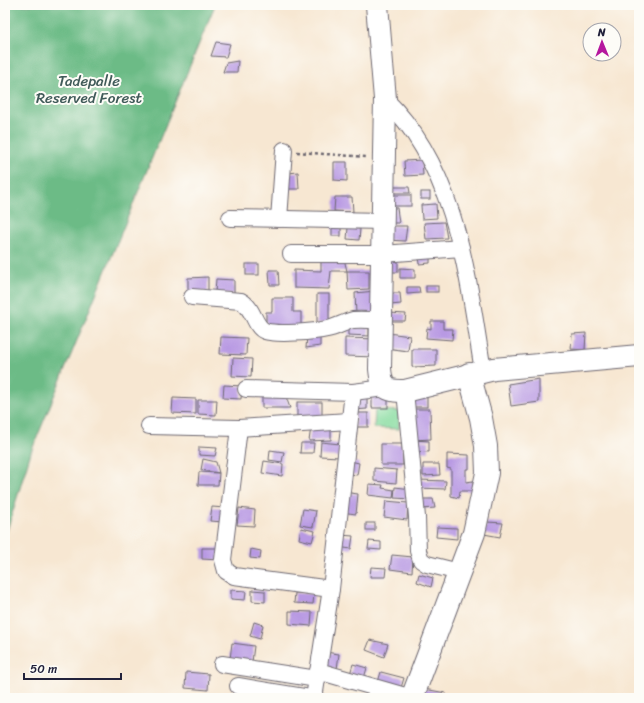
<svg xmlns="http://www.w3.org/2000/svg" width="644" height="703" viewBox="0 0 644 703" font-family="Sriracha,sans-serif">
<rect width="100%" height="100%" fill="#fdfcf7"/>
<filter id="ink" filterUnits="userSpaceOnUse"><feTurbulence type="fractalNoise" baseFrequency=".025" numOctaves="2"/><feDisplacementMap in="SourceGraphic" scale="8" xChannelSelector="R" yChannelSelector="G"/><feConvolveMatrix kernelMatrix="1 2 1 2 8 2 1 2 1" color-interpolation-filters="sRGB"/></filter>
<filter id="wash" filterUnits="userSpaceOnUse"><feTurbulence type="fractalNoise" baseFrequency=".012" numOctaves="4" result="noise"/><feDisplacementMap in="SourceGraphic" scale="16" xChannelSelector="R" yChannelSelector="G"/><feGaussianBlur stdDeviation="0.9" result="paint"/><feColorMatrix in="noise" values="0 0 0 0 0 0 0 0 0 0 0 0 0 0 0 0 0 1.4 0 .05"/><feComposite in="paint" operator="in"/></filter>
<g filter="url(#wash)">
<rect width="100%" height="100%" fill="#f7e7d2"/>
<path fill="#85db9f" stroke="#547e6d" d="M375,410L399,411V429L374,428Z"/>
<path fill="#6cbb86" stroke="#476e60" d="M5,5H215L31,452L5,537Z"/>
<g id="blocks">
<g fill="#b899e3">
<path d="M216,42L230,44L226,57L211,56Z"/>
<path d="M238,61L237,72H223L226,63Z"/>
<path d="M422,160L423,175L405,176L404,161Z"/>
<path d="M334,162H347V181L334,180Z"/>
<path d="M298,172L299,189H288V173Z"/>
<path d="M386,187H409L410,193H387Z"/>
<rect x="421" y="192" width="9" height="7"/>
<rect x="386" y="195" width="25" height="11"/>
<path d="M335,197H352L353,212L334,211Z"/>
<path d="M436,204L437,218L422,219L421,205Z"/>
<path d="M385,208H397L399,223H385Z"/>
<path d="M444,222L447,238L426,239L424,223Z"/>
<rect x="332" y="224" width="9" height="12"/>
<path d="M386,226H407L405,241L386,240Z"/>
<path d="M348,228L360,229L359,240L347,239Z"/>
<path d="M430,255V263L419,264L418,256Z"/>
<rect x="385" y="258" width="13" height="14"/>
<path d="M321,259H344L347,271H369V289L348,290L347,271H331L329,289L294,288V270L321,271Z"/>
<rect x="246" y="264" width="13" height="11"/>
<path d="M400,268L415,269V278H400Z"/>
<path d="M269,270H278L279,285H270Z"/>
<path d="M208,277V292H188V278Z"/>
<path d="M216,279L234,280V294L215,293Z"/>
<rect x="426" y="286" width="12" height="6"/>
<path d="M407,287H419L420,293L407,294Z"/>
<path d="M375,291L377,313L356,314L355,293Z"/>
<path d="M389,293H400L401,304L390,305Z"/>
<rect x="317" y="294" width="12" height="29"/>
<path d="M272,298H293V312H301V327H266V312H272Z"/>
<path d="M389,313L406,314L405,321H389Z"/>
<path d="M431,321H443V329H453L452,340L426,338L427,328L431,329Z"/>
<path d="M348,327L369,328V336L348,335Z"/>
<path d="M388,333L410,336L408,351L386,348Z"/>
<path d="M586,333L585,350L571,349L572,334Z"/>
<path d="M320,335V346L306,348L307,336Z"/>
<path d="M221,337L247,338L246,355L220,354Z"/>
<path d="M345,338L377,339L376,357L345,356Z"/>
<path d="M412,349H436V366L412,367Z"/>
<path d="M233,358L252,359L251,377L232,376Z"/>
<path d="M539,379V402L511,406L508,384Z"/>
<path d="M224,385L242,386L241,399L223,398Z"/>
<rect x="407" y="393" width="20" height="14"/>
<path d="M262,394H285L290,408H262Z"/>
<path d="M354,395L367,396V409L353,410Z"/>
<rect x="372" y="395" width="16" height="13"/>
<path d="M173,398L196,399V414L172,413Z"/>
<path d="M198,400H217L216,415L198,414Z"/>
<rect x="297" y="402" width="25" height="17"/>
<path d="M407,409H430L431,439L413,440L429,441V452L413,451Z"/>
<rect x="355" y="413" width="13" height="14"/>
<path d="M311,427L331,428V440L309,441Z"/>
<path d="M321,442L340,444L339,457L320,456Z"/>
<path d="M301,443H314L313,453H300Z"/>
<path d="M381,444H402L403,465H381Z"/>
<path d="M199,447L217,448L215,456L199,455Z"/>
<path d="M270,450L284,452L282,462L269,460Z"/>
<path d="M447,454L469,455V469H466V482L473,481V491H460L459,498L451,496V469L447,468Z"/>
<path d="M203,459L216,462L219,473L201,470Z"/>
<path d="M264,461L283,464L282,476L262,473Z"/>
<path d="M350,461L359,463L357,475L348,474Z"/>
<path d="M423,464H439L440,475L423,476Z"/>
<path d="M374,468L397,470L396,483L374,481Z"/>
<path d="M199,472L219,473L218,485H198Z"/>
<path d="M419,480L446,481L445,489L418,488Z"/>
<path d="M369,484L383,485L382,488L394,490L393,498L368,495Z"/>
<path d="M395,487L412,489V499L394,498Z"/>
<path d="M343,492L358,494L356,514L341,512Z"/>
<path d="M420,499H433L435,508L421,509Z"/>
<path d="M386,501L408,503L407,520L384,517Z"/>
<path d="M212,507L225,508L224,522L210,521Z"/>
<path d="M239,508L255,510L254,526L237,525Z"/>
<path d="M303,509L316,511L313,527L300,525Z"/>
<path d="M487,522L503,523L500,537L484,534Z"/>
<rect x="366" y="523" width="9" height="7"/>
<path d="M437,527L457,528V539L436,537Z"/>
<path d="M301,528L315,531L312,542L299,539Z"/>
<path d="M340,535L353,536L351,549L338,547Z"/>
<path d="M369,541L381,542V550L368,549Z"/>
<path d="M202,548H219V560L202,559Z"/>
<path d="M251,549L261,551L260,559L250,558Z"/>
<path d="M392,555L413,557L412,572L390,569Z"/>
<path d="M371,567L386,568L385,577H370Z"/>
<path d="M419,574L433,578L431,587L417,582Z"/>
<path d="M231,590L246,591L245,600L231,599Z"/>
<path d="M252,590L265,591V602L252,601Z"/>
<path d="M295,593L314,594L313,604L294,603Z"/>
<path d="M289,611L312,612L311,626L289,624Z"/>
<path d="M254,622L263,625L260,639L250,636Z"/>
<path d="M370,640L388,644L384,657L366,650Z"/>
<path d="M232,643L254,646L252,662L230,659Z"/>
<path d="M325,652L339,654L337,669L321,666Z"/>
<path d="M353,664L367,668L364,678L350,674Z"/>
<path d="M186,672L209,674L208,690L185,688Z"/>
<path d="M381,672L404,678L401,688L378,682Z"/>
<path d="M424,689L446,693L445,698H422Z"/>
</g>
</g>
</g>
<g filter="url(#ink)">
<use href="#blocks" fill-opacity="0" stroke="#6d6770" stroke-width="1"/>
<g fill="none" stroke-linecap="round" stroke-linejoin="round">
<defs>
<g id="street">
<path d="M385,99C457,168 468,279 483,371"/>
<path d="M230,218L383,221"/>
<path d="M279,219L284,150"/>
<path d="M291,254H383L461,248"/>
<path d="M192,297L241,301C254,308 254,327 265,331C276,335 315,332 327,329C336,328 344,322 353,320C362,319 372,320 381,321"/>
<path d="M246,389L353,392L385,388"/>
<path d="M405,391L417,517L418,551L421,560L427,564L459,572"/>
<path d="M149,426L239,428L349,421"/>
<path d="M239,428L223,560L226,571L234,576L331,589"/>
<path d="M222,664L317,679"/>
<path d="M318,671L412,698"/>
<path d="M238,686L310,698"/>
<path d="M314,698L331,589L353,392"/>
</g>
<g id="secondary">
<path d="M377,5L385,99L380,369C382,388 385,391 405,391L494,369L639,356"/>
<path d="M412,698L474,533L487,473L486,446L481,418L469,374"/>
</g>
</defs>
<use href="#street" stroke="#6d6770" stroke-width="18"/>
<use href="#secondary" stroke="#6d6770" stroke-width="24"/>
<path stroke="#6d6770" stroke-width="2.5" stroke-dasharray="3 3" stroke-linecap="butt" d="M297,152L367,157"/>
<use href="#street" stroke="#fff" stroke-width="16"/>
<use href="#secondary" stroke="#fff" stroke-width="22"/>
</g>
</g>
<g text-anchor="middle" dominant-baseline="central" stroke-width="4" stroke-linejoin="round" paint-order="stroke">
<g font-size="15" fill="#405a59" stroke="#fdfcf7">
<text x="89" y="81">Tadepalle<tspan x="89" dy="17">Reserved Forest</tspan></text>
</g>
</g>
<rect width="644" height="703" fill="none" stroke="#fdfcf7" stroke-width="20"/>
<g transform="translate(602 42) rotate(359)"><circle r="19" fill="#fdfcf7" stroke="#a5a5ac"/>
<path d="M0-3L7 15L0 10L-7 15Z" fill="#b5179e"/>
<text y="-6" font-size="11" font-weight="bold" text-anchor="middle" fill="#22223b">N</text>
</g>
<path d="M24 673v6h97v-6" fill="none" stroke="#22223b" stroke-width="2"/>
<text x="30" y="673" font-size="12" fill="#22223b" stroke="#fdfcf7" stroke-width="3" paint-order="stroke">50 m</text>
</svg>
